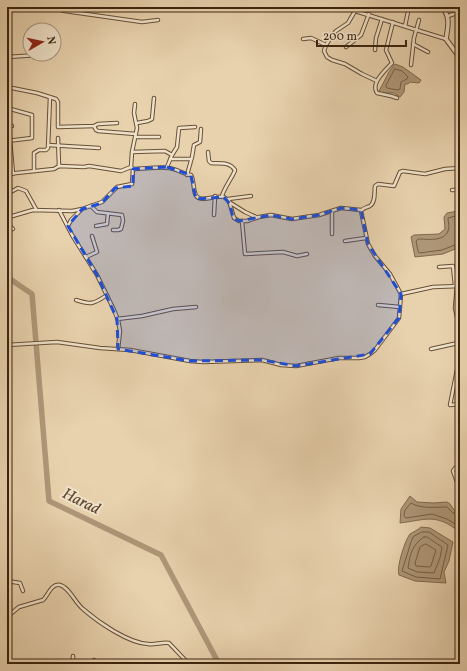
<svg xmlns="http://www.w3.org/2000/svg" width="467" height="671" viewBox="0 0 467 671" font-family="Vollkorn,serif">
<rect width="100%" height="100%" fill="#e8d2ae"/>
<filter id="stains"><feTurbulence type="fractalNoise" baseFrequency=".005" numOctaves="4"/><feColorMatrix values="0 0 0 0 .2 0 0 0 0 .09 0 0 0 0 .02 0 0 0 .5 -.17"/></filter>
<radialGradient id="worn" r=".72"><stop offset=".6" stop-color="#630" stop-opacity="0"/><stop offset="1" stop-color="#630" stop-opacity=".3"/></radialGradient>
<g fill="#ae9778" stroke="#80694e">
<path d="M395,64L403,67L421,80L419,83L410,82L408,84H405L404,92L400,97L394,93H380L379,91L389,72Z"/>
<path d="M458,211L460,212V247L443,254L415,257L411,237L414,235L439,234L445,229L444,217L447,213Z"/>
<path d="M410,496L417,502L433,503L447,502L450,504L454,510H460L458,531C436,513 425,520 400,523L401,509Z"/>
<path d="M421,527L430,528L453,542L449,561L444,572L446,583L415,581L399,575C396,568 405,540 410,534C413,532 418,530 421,527Z"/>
</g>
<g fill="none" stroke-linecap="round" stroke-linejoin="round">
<g stroke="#755e43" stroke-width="1">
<path d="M395,69L402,71L408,77L407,79L401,82L400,89L398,90L387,88L386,86Z"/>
<path d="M460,215L448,218C448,222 450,227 448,231C444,242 427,239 418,239L416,241L418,251L419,253L442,250L460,243"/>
<path d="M460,514L453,513L447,507C434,507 421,509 411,503L405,510L404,516L406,518L432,514L447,519L460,527"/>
<path d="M422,532H429L448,545L440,579L416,577L402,571L411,542L413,537Z"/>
<path d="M424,537H427L442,547L440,558L434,573L417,572L408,568C410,554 412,545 424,537Z"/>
<path d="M426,544L436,550L431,566L429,567L416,566L415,563L420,547Z"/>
</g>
<path stroke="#ae9778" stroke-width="5.5" d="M7,279H10L32,294L49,501L161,555L219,664"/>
<defs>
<g id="minor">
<path d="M51,7L65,11L142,22L158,20"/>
<path d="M448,16L457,13L460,11"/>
<path d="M393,22L386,50L392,63C386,70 370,83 377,93L391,96L397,98"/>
<path d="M405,26L409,7"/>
<path d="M303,39L311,38L326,45"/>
<path d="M413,44L428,52"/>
<path d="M346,47L361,35L369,14"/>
<path d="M375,50L376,38L382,19"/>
<path d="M7,57L39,55"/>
<path d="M411,65L414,38L419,20"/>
<path d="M377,81L362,74L345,64L332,60L327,57L324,51L326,45L331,37L336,31L348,23L355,11L446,39"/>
<path d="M7,87L37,93L56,99L58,102V127L94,126L98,124L117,123"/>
<path d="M7,108L32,115V138L7,141"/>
<path d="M137,123L148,121L152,119L154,98"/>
<path d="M7,125L12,126"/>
<path d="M94,126L96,130L98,131L136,134"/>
<path d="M135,137H159"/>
<path d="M58,138L59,166"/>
<path d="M10,140L13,174"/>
<path d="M48,145L99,148"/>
<path d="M132,152L165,151L172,155"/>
<path d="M208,152L209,161L211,163C219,164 229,161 235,170C234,175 224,188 222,196"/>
<path d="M170,159H191"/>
<path d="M131,167L133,169C144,169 159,166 169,168C177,169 183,174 191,175C195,181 192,196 199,198C206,201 215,195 224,197L229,201L234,218L239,221H247L259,217L271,215L292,219L319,215L341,208L361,210"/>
<path d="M167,167L172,155L177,147L179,128L195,127"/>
<path d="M34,171V153L39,150H46L48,148L50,97"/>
<path d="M7,174L54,169L59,166L84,167L89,166L121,171L131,167L132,152L137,128L134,113L135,104"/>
<path d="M8,175L10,186"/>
<path d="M187,175L192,157L194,145L200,142L201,129"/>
<path d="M452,190H460"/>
<path d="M7,194L18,188L26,191L36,209"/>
<path d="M228,199L251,196"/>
<path d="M229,202L245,212L256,217"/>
<path d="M91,206L97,212L122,215L123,221L121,229L118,230H113"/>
<path d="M59,210L72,235L97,275L114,310L118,320L120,331L118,349"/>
<path d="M214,215L215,196"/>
<path d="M7,220L9,217L33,210L72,211L82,209L102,202L117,187L132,184L133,169"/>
<path d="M242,221L245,254L283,252L297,256L307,254"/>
<path d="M7,223L13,229"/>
<path d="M68,226L71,220L81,210"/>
<path d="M96,226L107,224L108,213"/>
<path d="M332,234V212"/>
<path d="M345,241L366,238"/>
<path d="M86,257L97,252L92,236"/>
<path d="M439,267L453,266L455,285"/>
<path d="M457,286L455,308L459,326L458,365L450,405L460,404"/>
<path d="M401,294L433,287L460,286"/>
<path d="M76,300C91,305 94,304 107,295"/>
<path d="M378,305L400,307"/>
<path d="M117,319L142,316L173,309L196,307"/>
<path d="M7,345L57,342L100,348L130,350L190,361L203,362L262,360L281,365L296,366L339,358H359L365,357L370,354L375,350L399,318L401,294L390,274L375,256L368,244L361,211C364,207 366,208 370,206C376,202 374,192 375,186L378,184L394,186L400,172L403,171L425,174L445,169L460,168"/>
<path d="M431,349L458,343"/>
<path d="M457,404L460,415"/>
<path d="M460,466L455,468L453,471L460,490"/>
<path d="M7,581L20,583L23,591"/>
<path d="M7,617L19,607L43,600C48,596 51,583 60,585C69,587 76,604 83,609C98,622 128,643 148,644C155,645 162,642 169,643L189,664"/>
<path d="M73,664V656"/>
<path d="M93,664L94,660"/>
</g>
<path id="tertiary" d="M441,7C451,15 448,27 446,39L460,58"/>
</defs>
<use href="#minor" stroke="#675036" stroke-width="4.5"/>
<use href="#tertiary" stroke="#675036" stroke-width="5.5"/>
<use href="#minor" stroke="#f0e2ca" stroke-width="2.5"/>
<use href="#tertiary" stroke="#f0e2ca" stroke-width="3.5"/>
</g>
<path fill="#1d4ed8" fill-opacity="0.2" stroke="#1d4ed8" stroke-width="3" stroke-dasharray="8 5" stroke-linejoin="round" d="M167,167L191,175L196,199L224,197L230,204L233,218L239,221L271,215L292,219L319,215L341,208L361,210L368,244L401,294L399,318L370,354L296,366L262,360L190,361L118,349L117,319L97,275L68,226L82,209L102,203L115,188L133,186V169Z"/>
<g text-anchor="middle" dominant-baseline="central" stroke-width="4" stroke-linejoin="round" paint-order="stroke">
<g font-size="16" font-style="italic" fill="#5e462e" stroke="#f0e2ca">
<text transform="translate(81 502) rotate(26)">Harad</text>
</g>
</g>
<rect width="467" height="671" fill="none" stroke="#e8d2ae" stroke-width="24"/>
<rect x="8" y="8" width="451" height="655" fill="none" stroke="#3c240e" stroke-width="2"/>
<rect x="12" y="12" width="443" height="647" fill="none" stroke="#3c240e"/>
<g transform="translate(42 42) rotate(81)"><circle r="19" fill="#f0e2ca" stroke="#a8967f"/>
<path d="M0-3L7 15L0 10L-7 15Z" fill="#8f2418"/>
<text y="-6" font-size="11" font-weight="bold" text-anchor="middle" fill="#3c240e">N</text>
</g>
<path d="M317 40v6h89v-6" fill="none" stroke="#3c240e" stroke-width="2"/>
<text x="323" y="40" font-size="12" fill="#3c240e" stroke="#f0e2ca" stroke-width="3" paint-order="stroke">200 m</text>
<rect width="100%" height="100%" filter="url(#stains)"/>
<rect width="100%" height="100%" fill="url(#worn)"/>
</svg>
